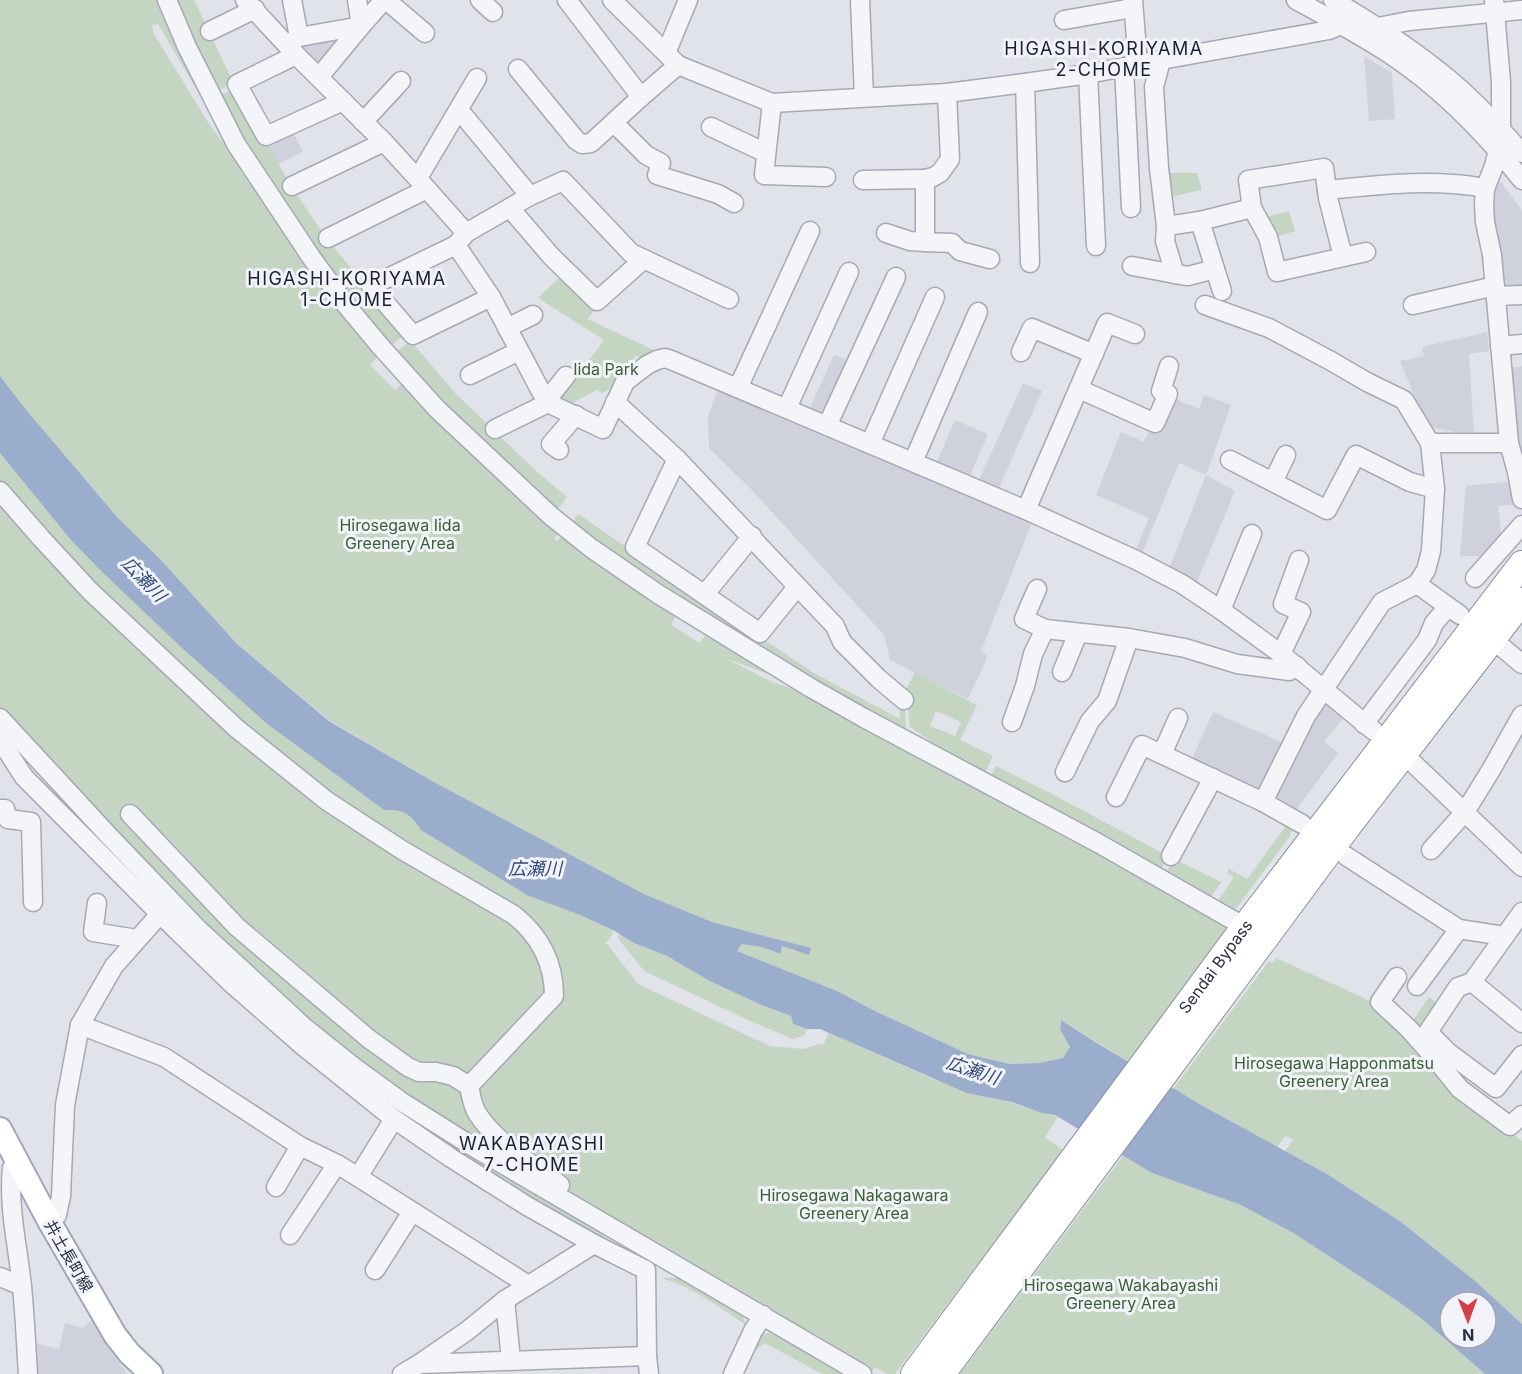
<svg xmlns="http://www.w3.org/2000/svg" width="1522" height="1374" viewBox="0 0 1522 1374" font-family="Inter,'Noto Sans JP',sans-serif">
<rect width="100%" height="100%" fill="#e1e3ea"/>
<g fill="#cfd2dc">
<path d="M349,32L321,69L306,58L303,41Z"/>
<path d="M1364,56L1392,73L1395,119L1369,121Z"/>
<path d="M291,128L303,152L278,164L265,140Z"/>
<path d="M1501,182L1522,211V292L1502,293L1490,206L1494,186Z"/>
<path d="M1487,332L1489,351L1469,354L1474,432L1458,433L1427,426L1400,361L1424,356L1422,347Z"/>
<path d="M834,355L851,362L823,417L809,410Z"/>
<path d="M1522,366V458L1515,453L1508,368Z"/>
<path d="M1023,383L1042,391L998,490L978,482Z"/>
<path d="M719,386L1033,520L981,651L987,655L985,663L968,699L890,660L884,635L750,488L709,448L708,416Z"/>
<path d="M1204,395L1231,405L1206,475L1235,491L1196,584L1169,569L1206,475L1179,463L1141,556L1135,552L1149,518L1096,495L1121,432L1144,442L1151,426L1170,397L1199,409Z"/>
<path d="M955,420L988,434L969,478L936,464Z"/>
<path d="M1514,481L1518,504L1498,506L1502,540L1490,556H1460L1466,486Z"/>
<path d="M1324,697L1345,716L1324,741L1338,753L1294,813L1271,800Z"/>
<path d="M1213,712L1288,745L1263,797L1190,763Z"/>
<path d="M92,1319L111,1352L126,1372L125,1374H32L31,1342L59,1349L65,1323L83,1328Z"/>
</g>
<g fill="#c4d5c1" fill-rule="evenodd">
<path d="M0,0H162L220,124L192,82L158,24L152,26L154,34L209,124L380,353L370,365L395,390L406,380L562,529L554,539L557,541L566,533L678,611L671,625L700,643L709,630L795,684L725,658L772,682L791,688L808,697L823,700L999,795L1225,924L1228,930L1129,1062L1061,1020L1060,1029L1070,1047L1063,1058L1039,1063L1009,1064L968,1054L875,1011L837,991L737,951L742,944L762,947L781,954L782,945L795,951L810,948L712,922L644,894L432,781L329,720L237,644L161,560L117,517L23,406L0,376Z"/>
<path d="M171,0H194L234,84L213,92Z"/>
<path d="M235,88L293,189L325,236L405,335L390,346L346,299L216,97Z"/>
<path d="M1166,173H1197L1201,186V190L1170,197Z"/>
<path d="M1289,211L1295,231L1276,237L1266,217Z"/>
<path d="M562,275L596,309L587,319L656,351L643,358L635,356L619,384L602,393L597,390L568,405L558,398L570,377L575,379L604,340L538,298Z"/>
<path d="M411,341L455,393L536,471L567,497L555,513L464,430L463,420L443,403L393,354Z"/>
<path d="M0,453L70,539L99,569L183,649L266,723L384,810C403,809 411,814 421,830L580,915L613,930L612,935L605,944L608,945L638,984L770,1046L804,1049L818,1044L823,1045L829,1033L933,1079L1058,1117L1045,1137L1063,1150L895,1374H888L875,1367L872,1372L818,1339L819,1336L814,1333L812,1336L768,1311L756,1300L401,1095L308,1024L213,935L0,709Z"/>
<path d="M578,514L756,636L748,647L570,527Z"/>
<path d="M760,637L814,673L900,719L899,700L905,707L906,728L939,752L751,649Z"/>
<path d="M915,672L977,705L960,740L993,756L983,777L910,727L907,699L903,695ZM936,711L961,722L955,736L930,726Z"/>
<path d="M996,766L1054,795L1168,856L1160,871L990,778Z"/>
<path d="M1289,822L1292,827L1290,836L1232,914L1216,904L1234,877L1227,873L1229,869L1247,879Z"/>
<path d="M1174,859L1221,882L1209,900L1165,875Z"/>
<path d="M621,934L634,943L666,956L757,1003L791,1016L793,1024L807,1029L805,1035L793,1039L748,1020L644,971L617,937Z"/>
<path d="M1276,958L1364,998L1382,1008L1458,1092L1522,1141V1324L1474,1280L1401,1222L1327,1174L1285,1151L1293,1140V1139L1285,1136L1277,1147L1173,1089L1269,961L1272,963Z"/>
<path d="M1429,997L1439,1005L1422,1030L1413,1020Z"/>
<path d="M402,1108L589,1220L613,1246L626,1256L396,1116Z"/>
<path d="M1123,1156L1152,1173L1241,1205L1295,1234L1396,1300L1422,1319L1485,1374H960Z"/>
<path d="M661,1278H678L694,1281L741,1310L746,1325C719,1307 692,1287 661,1278Z"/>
<path d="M779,1330L854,1374H822L765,1343L753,1352L750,1350C756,1335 765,1333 779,1330Z"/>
</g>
<path fill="#9aadcc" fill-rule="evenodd" d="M0,376L23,406L117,517L161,560L237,644L329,721L432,781L644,894L712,922L811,948L809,955L782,946L781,954L762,947L742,944L737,951L837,991L875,1011L968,1054L1009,1064L1039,1063L1063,1058L1070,1047L1060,1029L1061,1020L1100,1045L1203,1106L1327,1174L1401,1222L1474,1280L1522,1324V1374H1485L1422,1319L1396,1300L1295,1234L1241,1205L1152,1173L1055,1115L1042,1113L1012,1102L967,1093L820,1029H807L793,1024L791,1016L757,1003L710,981L667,956L634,943L613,930L580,915L527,895L421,830C411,814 403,809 384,810L266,723L183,649L99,569L70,539L0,453ZM1450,1302H1486V1338H1450Z"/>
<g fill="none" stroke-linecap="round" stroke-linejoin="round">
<defs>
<g id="minor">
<path d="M167,0L187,47L236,144L311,257L346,305L381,347L437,409L551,516L591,548L658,594L811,688L864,718L1098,843L1245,927"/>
<path d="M245,0L296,55L384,142L427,189L466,233L530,196L563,181L631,253L729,299"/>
<path d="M292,0L299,37"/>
<path d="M386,0L425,33"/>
<path d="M480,0L493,12"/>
<path d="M567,0L641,97L678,65"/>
<path d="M612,0L678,65L772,103L947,93L1025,83L1088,74L1161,60L1329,30L1341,25"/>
<path d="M860,0L864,97"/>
<path d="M1133,0L1138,64"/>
<path d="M1296,0C1327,17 1359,34 1388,53C1440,87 1484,132 1522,180"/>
<path d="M1333,0C1374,24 1414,50 1451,81C1476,102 1500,128 1522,153"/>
<path d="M1494,0L1501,82V130L1498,150L1494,166L1485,189L1484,205L1485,222L1492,255L1509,443L1517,472L1522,499"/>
<path d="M1064,20L1133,8"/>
<path d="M1378,27L1409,21L1522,10"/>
<path d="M210,31L255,9"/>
<path d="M287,45L299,37L361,26L384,0"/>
<path d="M666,53L688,0"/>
<path d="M296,55L237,84L266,136L343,101"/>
<path d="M1161,60L1154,87L1159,168L1166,226L1165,241L1175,274L1188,276L1215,269L1200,221L1166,226"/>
<path d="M1124,67L1131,208"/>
<path d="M518,69L576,140L582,144L591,143L641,97"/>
<path d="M1088,74L1096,246"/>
<path d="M319,77L361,26L357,0"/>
<path d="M1025,83L1030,263"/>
<path d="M947,93L950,159L940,173L933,177L925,179V242L952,243L960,251L990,259"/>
<path d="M772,103L764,175L826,177"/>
<path d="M464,116L530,196"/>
<path d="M363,122L401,81"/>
<path d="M614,123L646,155L661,163L657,175L718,194L734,203"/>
<path d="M711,127L766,153"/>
<path d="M418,178L477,78"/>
<path d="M863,180L925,179"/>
<path d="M292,186L384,142"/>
<path d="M1327,190C1368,186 1411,181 1453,184C1464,185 1474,185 1485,189"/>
<path d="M510,208L551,256L597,301L644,259"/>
<path d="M1200,221L1252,208"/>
<path d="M466,233L456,245L491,297L546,401L548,403L603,429L625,382L647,365L657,360L665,358L671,360L1026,510L1136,560L1182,584L1221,610L1281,654L1374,731"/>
<path d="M886,233L910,241L925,242"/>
<path d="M328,238L427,189"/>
<path d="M456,245L371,286L413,335L491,297"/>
<path d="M1343,257L1328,198L1324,168L1248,180L1252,208L1268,237L1277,272L1366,252"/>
<path d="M1132,266L1175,274"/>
<path d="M1215,269L1222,291"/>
<path d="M1496,296L1522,295"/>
<path d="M1205,305L1269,328L1331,361L1367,382L1404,400L1430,443"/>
<path d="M1413,305L1495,286"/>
<path d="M507,328L533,315"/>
<path d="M1500,346L1522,344"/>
<path d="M1021,352L1032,328L1094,354"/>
<path d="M470,375L519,351"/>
<path d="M738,388L810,231"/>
<path d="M1079,389L1155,423L1168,394L1161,391L1169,366"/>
<path d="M546,401L566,376"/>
<path d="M615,402L677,459L835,626L842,642L879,679L904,700"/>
<path d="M787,408L849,272"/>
<path d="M827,426L896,277"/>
<path d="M495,429L548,403"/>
<path d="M870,444L935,297"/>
<path d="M559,450L551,444L576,415"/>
<path d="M677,459L635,547L760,633L797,587"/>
<path d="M1230,460L1327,510L1356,455L1410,482L1435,489"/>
<path d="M913,462L978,312"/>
<path d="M1273,482L1286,455"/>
<path d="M0,491L41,538L90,591L236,728L327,801L402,850L514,915C540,936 554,962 554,996L469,1086L453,1076L436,1072H419L408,1067L369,1039L237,927L130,814"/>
<path d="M1026,510L1107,323L1135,334"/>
<path d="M1475,578L1522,525"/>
<path d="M1417,584L1460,615"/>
<path d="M1037,589L1024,619L1045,629"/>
<path d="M705,594L752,536"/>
<path d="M1221,610L1252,534"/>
<path d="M1503,648L1522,664"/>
<path d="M1281,654L1301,612L1283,604L1299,560"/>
<path d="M1062,672L1078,633"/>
<path d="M0,718L110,837L198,929L304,1027L354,1067L402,1102L475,1148L862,1374"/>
<path d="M1012,722L1025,686L1033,654L1045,629L1129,638L1185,648L1237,664L1289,671L1297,666"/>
<path d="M1364,724L1427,640L1434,623L1448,607"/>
<path d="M0,740L24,777L160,914L231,983L303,1046L394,1119L451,1158L527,1206L594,1244L646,1270L647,1356L649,1374"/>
<path d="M1162,754L1178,718"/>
<path d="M1414,764L1522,867"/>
<path d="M1065,772L1090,721L1107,701L1129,638"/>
<path d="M1116,797L1142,745L1263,802L1302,824"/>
<path d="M1263,802L1306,716L1382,602L1417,584L1426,570L1431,551L1435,489L1430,443H1509"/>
<path d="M0,809H5L8,819L31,822L33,902"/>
<path d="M1431,850L1465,812L1491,770L1522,715"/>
<path d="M1171,856L1213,778"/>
<path d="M1346,856L1459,929L1504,936"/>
<path d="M97,903L93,932L137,939"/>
<path d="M1522,912L1472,982L1458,987L1428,1032L1449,1053L1496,1088L1522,1055"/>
<path d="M1397,977L1380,1002L1408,1028L1433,1056L1460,1089L1510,1126L1522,1115"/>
<path d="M1472,982L1522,1023"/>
<path d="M1417,986L1459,929"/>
<path d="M80,1025L164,1057L300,1146L337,1164L358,1177L525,1283L527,1286"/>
<path d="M469,1086C471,1095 472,1105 477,1113C496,1143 532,1164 560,1185"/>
<path d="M18,1164L12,1168C8,1208 18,1247 22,1287C25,1316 26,1345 28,1374"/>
<path d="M358,1177L394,1119"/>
<path d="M276,1187L300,1146"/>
<path d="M49,1221L57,1215L61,1196L65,1105L80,1025L114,966L160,914"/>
<path d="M290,1235L337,1164"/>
<path d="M375,1270L412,1212"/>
<path d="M0,1277L22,1286"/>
<path d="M505,1300L511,1360"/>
<path d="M421,1364L647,1356"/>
<path d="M402,1374L419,1364L467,1331L505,1300L594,1244"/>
<path d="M733,1374L753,1331L763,1315"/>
</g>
<path id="major" d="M0,1129L49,1221L115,1335L129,1353L151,1374"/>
<g id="highway">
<path id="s1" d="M914,1374L1237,937L1522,564"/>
<path d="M942,1374L1349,825L1522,601"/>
</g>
</defs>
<use href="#minor" stroke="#a6a9b5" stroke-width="21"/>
<use href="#major" stroke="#9fa6b7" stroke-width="26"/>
<use href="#highway" stroke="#878fa2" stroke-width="28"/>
<use href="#minor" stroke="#f4f5f8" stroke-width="18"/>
<use href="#major" stroke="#fff" stroke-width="22"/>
<use href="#highway" stroke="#fff" stroke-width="26"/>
</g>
<g text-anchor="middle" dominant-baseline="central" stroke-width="6" stroke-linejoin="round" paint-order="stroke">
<g font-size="16" fill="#386035" stroke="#f1f3f8">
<text x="606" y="369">Iida Park</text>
<text x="400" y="525">Hirosegawa Iida<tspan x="400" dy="18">Greenery Area</tspan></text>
<text x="1334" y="1063">Hirosegawa Happonmatsu<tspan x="1334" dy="18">Greenery Area</tspan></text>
<text x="854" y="1195">Hirosegawa Nakagawara<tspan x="854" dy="18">Greenery Area</tspan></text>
<text x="1121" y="1285">Hirosegawa Wakabayashi<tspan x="1121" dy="18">Greenery Area</tspan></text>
</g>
<g font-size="16" fill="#282f43" stroke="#f1f3f8">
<text stroke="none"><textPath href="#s1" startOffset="507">Sendai Bypass</textPath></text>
<text transform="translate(69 1256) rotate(60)">井土長町線</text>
</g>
<g font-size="18" letter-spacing="1.5" fill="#1a2034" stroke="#f1f3f8">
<text x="1104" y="48">HIGASHI-KORIYAMA<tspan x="1104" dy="21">2-CHOME</tspan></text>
<text x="347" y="278">HIGASHI-KORIYAMA<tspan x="347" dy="21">1-CHOME</tspan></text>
<text x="532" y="1143">WAKABAYASHI<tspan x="532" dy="21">7-CHOME</tspan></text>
</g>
<g font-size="18" font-style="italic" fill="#304879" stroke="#f1f3f8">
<text transform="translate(144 579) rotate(46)">広瀬川</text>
<text x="535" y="868">広瀬川</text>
<text transform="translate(973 1070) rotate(18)">広瀬川</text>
</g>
</g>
<g transform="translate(1468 1320) rotate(179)"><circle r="28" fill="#f1f3f8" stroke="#a1a5b0" stroke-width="1.5"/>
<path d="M0-4.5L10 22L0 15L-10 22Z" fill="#d63f45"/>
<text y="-9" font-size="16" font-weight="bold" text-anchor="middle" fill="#282f43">N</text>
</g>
</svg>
